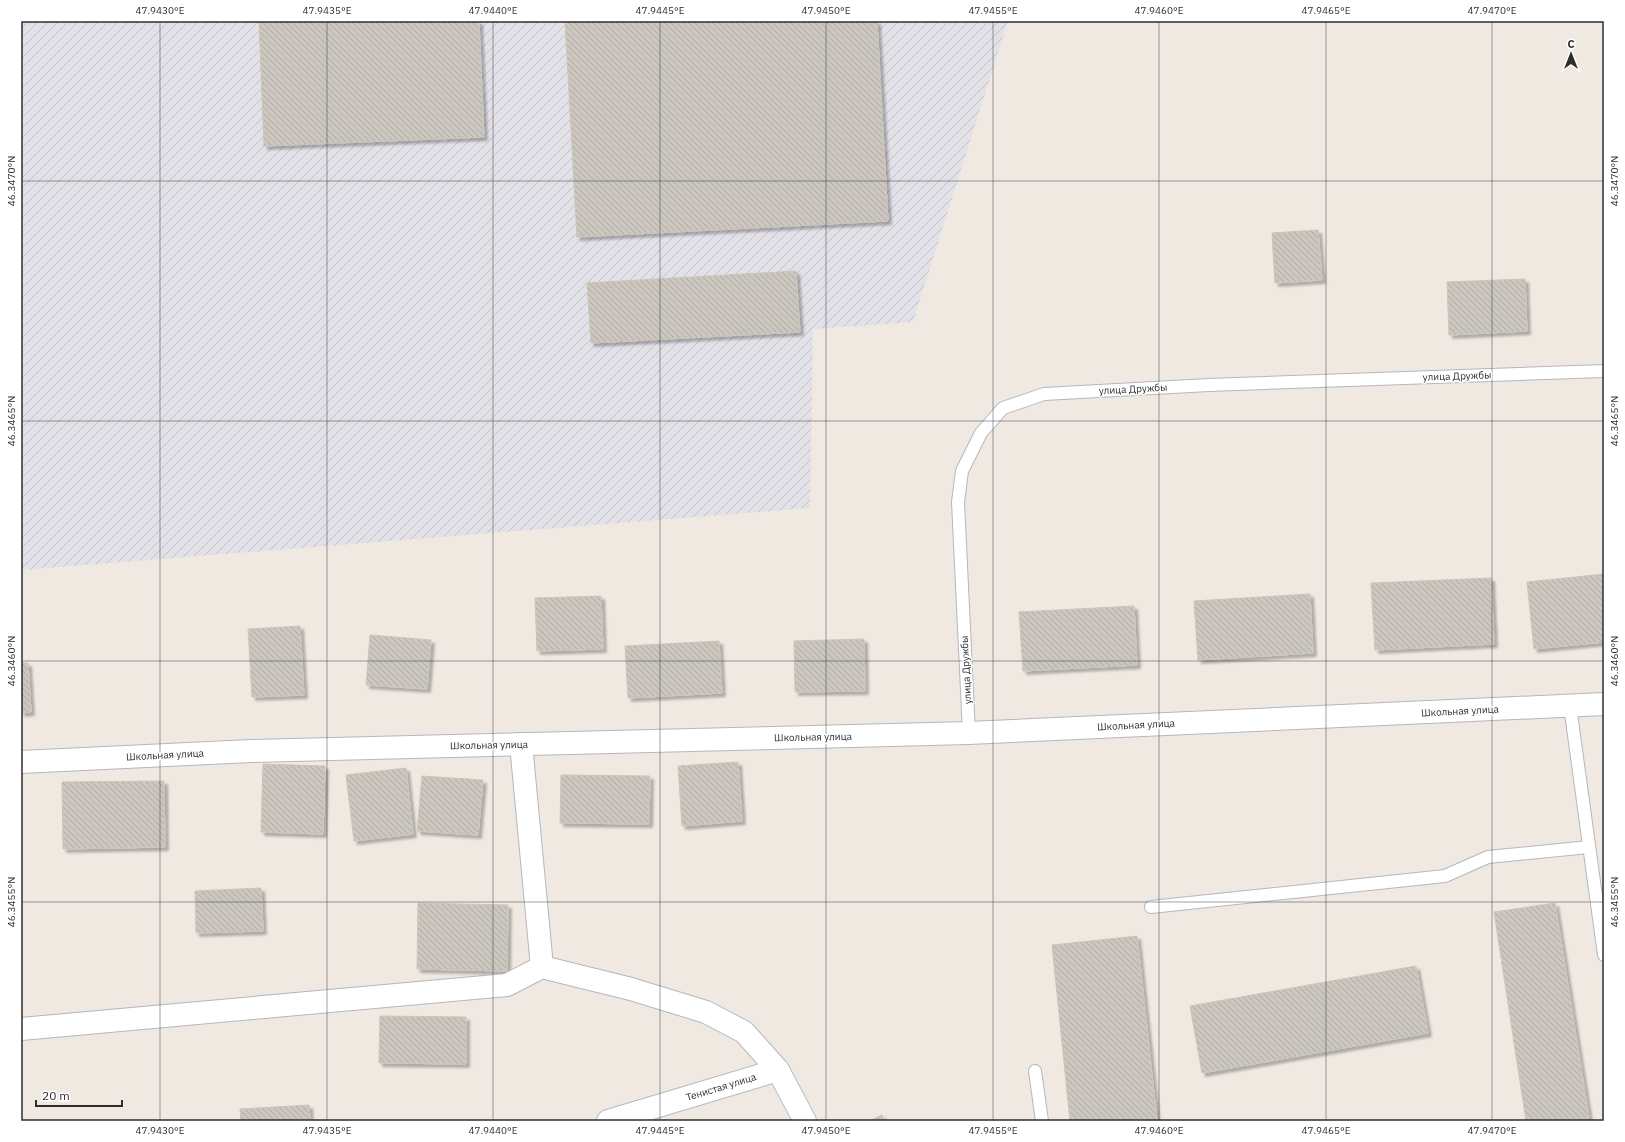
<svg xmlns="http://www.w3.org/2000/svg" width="1625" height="1142" viewBox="0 0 1625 1142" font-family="'IBM Plex Sans',sans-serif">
<defs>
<pattern id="industrial-furrows" width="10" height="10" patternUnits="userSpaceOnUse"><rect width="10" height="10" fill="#e3e1e8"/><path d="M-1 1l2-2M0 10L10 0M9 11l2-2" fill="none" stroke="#c3c1c7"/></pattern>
<pattern id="building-back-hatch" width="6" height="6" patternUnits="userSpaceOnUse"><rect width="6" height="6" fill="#cbc7bf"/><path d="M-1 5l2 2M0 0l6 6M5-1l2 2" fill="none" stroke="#afaba4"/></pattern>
<filter id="shadow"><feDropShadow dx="3.5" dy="3.5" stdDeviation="1" flood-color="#0004"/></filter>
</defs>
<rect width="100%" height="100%" fill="#efe9e1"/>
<path fill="url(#industrial-furrows)" d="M21,21H1008L913,322L813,329L810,508L21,570Z"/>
<g fill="url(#building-back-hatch)" stroke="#cbc5ba" filter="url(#shadow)">
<path d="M259,21H479L484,137L264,146Z"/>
<path d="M565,21H877L888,221L577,237Z"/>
<path d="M1318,230L1322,280L1275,283L1272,233Z"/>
<path d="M796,271L800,332L591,343L587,283Z"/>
<path d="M1525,279L1527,331L1449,335L1447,282Z"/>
<path d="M1604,574V642L1534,649L1527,582Z"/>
<path d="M1491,578L1494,644L1375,650L1371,583Z"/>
<path d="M1310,594L1313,653L1198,660L1194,601Z"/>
<path d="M601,596L603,649L537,651L535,598Z"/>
<path d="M1134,606L1137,665L1023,671L1019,612Z"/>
<path d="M300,626L304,695L252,697L248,629Z"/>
<path d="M370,635L431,640L427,689L366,685Z"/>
<path d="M864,639L865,691L795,692L794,641Z"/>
<path d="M719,641L722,693L628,698L625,646Z"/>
<path d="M21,663H28L31,712L21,713Z"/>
<path d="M738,762L742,821L682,826L678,766Z"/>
<path d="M263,764L325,766L323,834L261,832Z"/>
<path d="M406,768L413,834L354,841L346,775Z"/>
<path d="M561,775L650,776L649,824L560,823Z"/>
<path d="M422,776L483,780L478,835L417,831Z"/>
<path d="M164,781L165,847L63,849L62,782Z"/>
<path d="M261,888L263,931L196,933L195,891Z"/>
<path d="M418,903L508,905L507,971L417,969Z"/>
<path d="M1555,903L1589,1118L1570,1121H1526L1494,912Z"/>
<path d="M1137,936L1157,1121H1070L1052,945Z"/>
<path d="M1416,966L1428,1033L1202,1073L1190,1006Z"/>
<path d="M380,1016L466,1017V1064L379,1063Z"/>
<path d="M309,1105L310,1121H241L240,1109Z"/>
<path d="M882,1115L885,1121H869Z"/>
</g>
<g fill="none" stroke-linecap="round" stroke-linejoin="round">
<defs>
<g id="lane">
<path d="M1570,706L1604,955"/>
<path d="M969,733L958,502L962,471L981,433L1003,408L1044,394L1209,385L1604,371"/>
<path d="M1151,907L1445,876L1488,857L1589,847"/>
<path d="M1035,1071L1042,1121"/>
</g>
<g id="street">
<path d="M521,744L542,967L631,989L706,1012L744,1032L778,1070"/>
<path d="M21,762L251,751L969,733L1604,704"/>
<path d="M21,1029L507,985L542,967"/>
<path d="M608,1121L778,1070L805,1121"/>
</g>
</defs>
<use href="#lane" stroke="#b4b7c1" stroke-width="14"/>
<use href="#street" stroke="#b4b7c1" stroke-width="24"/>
<use href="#lane" stroke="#fff" stroke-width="12"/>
<use href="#street" stroke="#fff" stroke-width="22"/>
</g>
<path fill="none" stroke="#2e2e2e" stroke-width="1" stroke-opacity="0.45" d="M160,21V1121M327,21V1121M493,21V1121M660,21V1121M826,21V1121M993,21V1121M1159,21V1121M1326,21V1121M1492,21V1121M21,181H1604M21,421H1604M21,661H1604M21,902H1604"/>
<g text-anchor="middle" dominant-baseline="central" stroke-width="3" stroke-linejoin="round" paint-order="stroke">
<g font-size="10" fill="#2e2e2e" stroke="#fff">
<text transform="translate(1457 376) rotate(-2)">улица Дружбы</text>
<text transform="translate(1133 389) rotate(-3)">улица Дружбы</text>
<text transform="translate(966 670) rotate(-93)">улица Дружбы</text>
<text transform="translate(1460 711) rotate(-3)">Школьная улица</text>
<text transform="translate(1136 725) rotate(-3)">Школьная улица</text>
<text transform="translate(813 737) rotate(-1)">Школьная улица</text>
<text transform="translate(489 745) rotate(-1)">Школьная улица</text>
<text transform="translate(165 755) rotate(-3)">Школьная улица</text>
<text transform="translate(721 1087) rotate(-17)">Тенистая улица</text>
</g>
</g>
<rect width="1625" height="1142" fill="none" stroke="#ffffff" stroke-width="44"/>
<g transform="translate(1571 54)" stroke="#ffffff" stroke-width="3" paint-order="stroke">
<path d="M0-3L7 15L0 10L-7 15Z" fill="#2e2e2e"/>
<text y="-6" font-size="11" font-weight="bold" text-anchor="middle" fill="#2e2e2e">С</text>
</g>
<path d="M36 1100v6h86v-6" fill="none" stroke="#2e2e2e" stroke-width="2"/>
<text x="42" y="1100" font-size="12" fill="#2e2e2e" stroke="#ffffff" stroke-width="3" paint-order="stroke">20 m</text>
<rect x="22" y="22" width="1581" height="1098" fill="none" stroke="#2e2e2e" stroke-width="1.5"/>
<g font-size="10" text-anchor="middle" fill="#2e2e2e">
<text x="160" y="14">47.9430°E</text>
<text x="327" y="14">47.9435°E</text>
<text x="493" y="14">47.9440°E</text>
<text x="660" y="14">47.9445°E</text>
<text x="826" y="14">47.9450°E</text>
<text x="993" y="14">47.9455°E</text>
<text x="1159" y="14">47.9460°E</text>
<text x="1326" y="14">47.9465°E</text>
<text x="1492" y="14">47.9470°E</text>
<text transform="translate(11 181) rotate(-90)" y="4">46.3470°N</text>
<text transform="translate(1614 181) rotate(-90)" y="4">46.3470°N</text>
<text transform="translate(11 421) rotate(-90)" y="4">46.3465°N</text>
<text transform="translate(1614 421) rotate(-90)" y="4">46.3465°N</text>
<text transform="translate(11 661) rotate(-90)" y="4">46.3460°N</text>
<text transform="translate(1614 661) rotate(-90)" y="4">46.3460°N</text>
<text transform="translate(11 902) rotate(-90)" y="4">46.3455°N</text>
<text transform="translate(1614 902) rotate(-90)" y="4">46.3455°N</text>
<text x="160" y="1134">47.9430°E</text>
<text x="327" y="1134">47.9435°E</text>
<text x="493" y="1134">47.9440°E</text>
<text x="660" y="1134">47.9445°E</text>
<text x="826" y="1134">47.9450°E</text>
<text x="993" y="1134">47.9455°E</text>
<text x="1159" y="1134">47.9460°E</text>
<text x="1326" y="1134">47.9465°E</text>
<text x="1492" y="1134">47.9470°E</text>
</g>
</svg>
